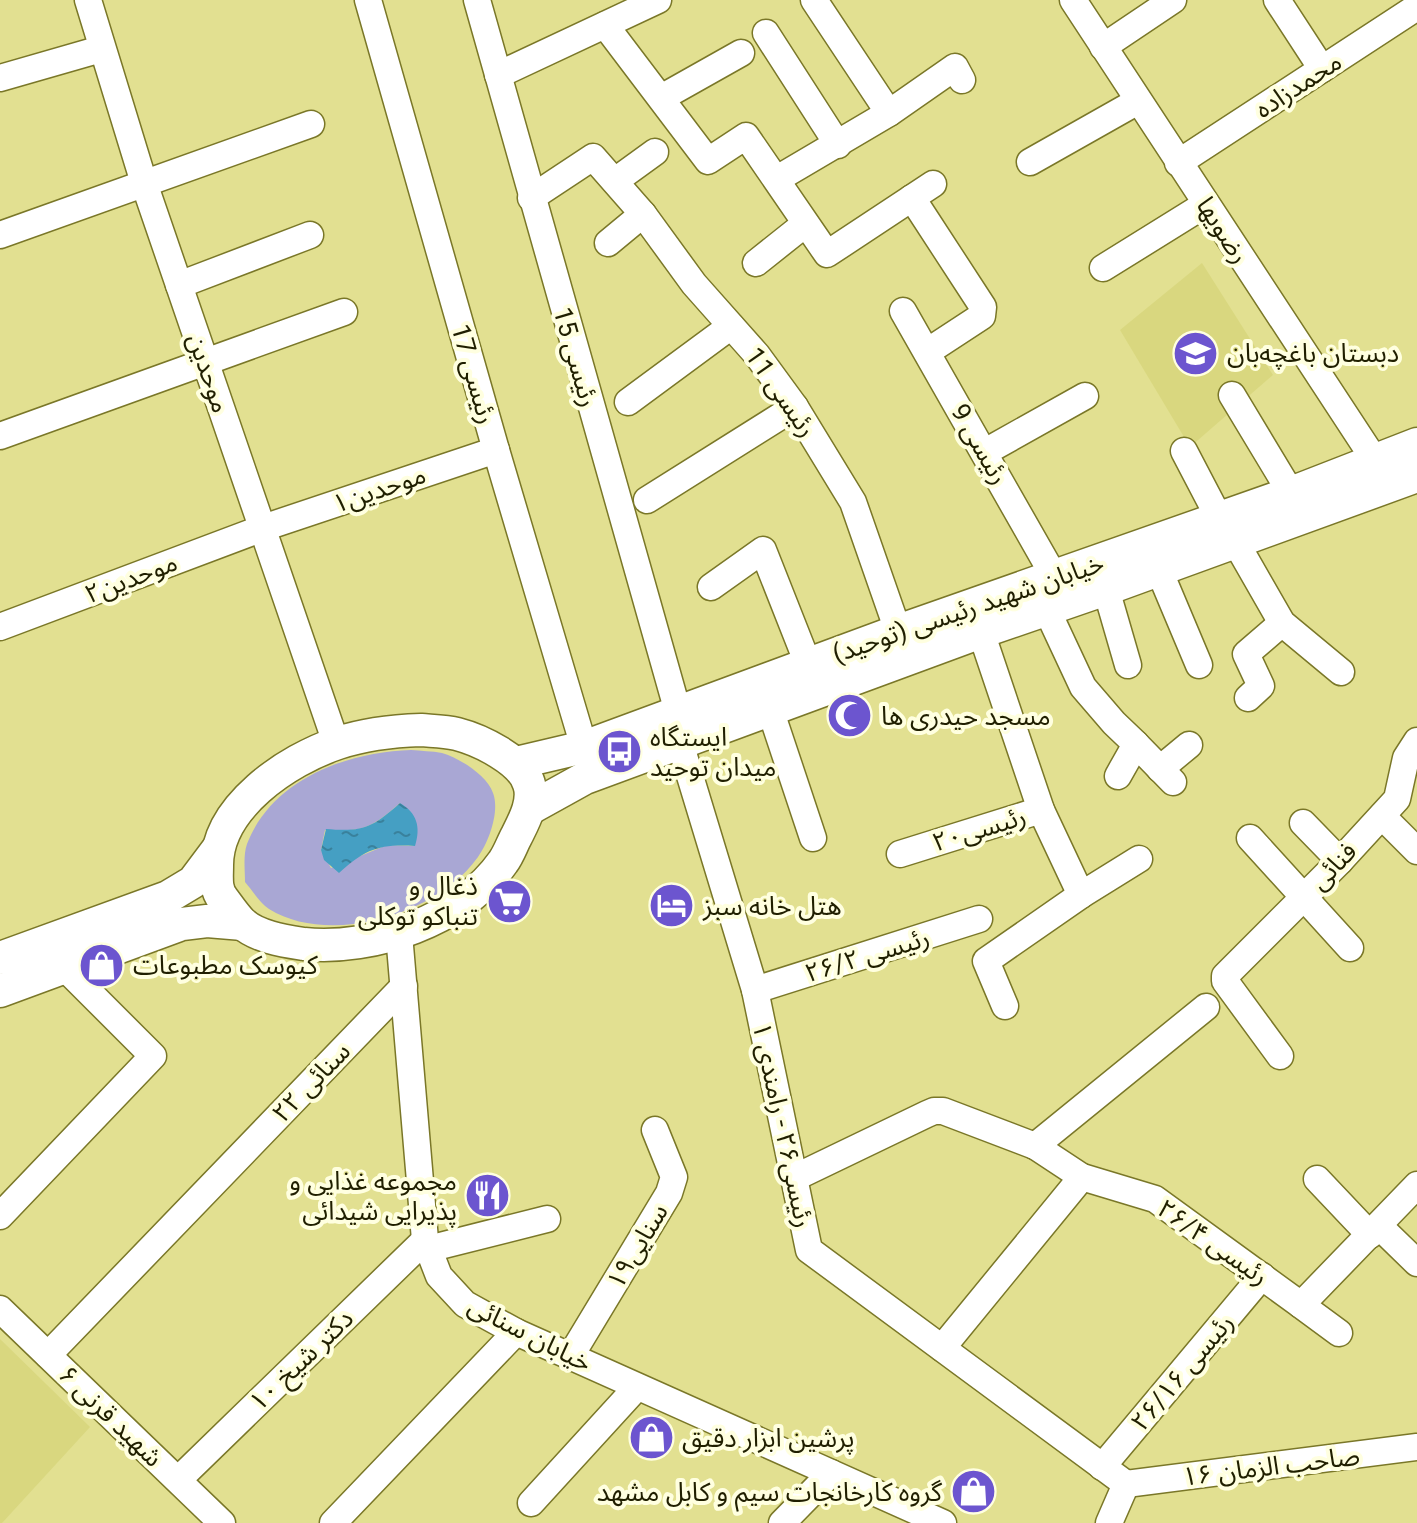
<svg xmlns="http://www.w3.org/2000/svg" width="1417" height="1523" viewBox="0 0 1417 1523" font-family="Roboto,'Noto Sans Arabic',sans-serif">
<defs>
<pattern id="water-ripples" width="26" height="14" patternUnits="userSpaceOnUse" patternTransform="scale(2)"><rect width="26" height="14" fill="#459fc3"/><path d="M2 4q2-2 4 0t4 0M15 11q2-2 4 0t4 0" fill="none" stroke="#39819c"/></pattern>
</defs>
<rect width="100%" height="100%" fill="#e2e091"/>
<g fill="#d9d77f">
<path d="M1202,263L1273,375L1190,447L1120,330Z"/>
<path d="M0,1339L90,1427L2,1523H0Z"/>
</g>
<path fill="#a9a7d4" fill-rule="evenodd" d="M411,750C421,751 432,751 442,753C459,758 487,775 493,793C500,811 489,842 478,857C438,914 330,947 269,909C260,903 252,890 245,882C245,870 243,855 247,844C272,779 347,752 411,750ZM400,803L415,846L387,845L331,868L321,850L325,830C363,832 372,828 400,803Z"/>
<path fill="url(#water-ripples)" d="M400,803C417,813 421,827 415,846C379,844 366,849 339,873L324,860L321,850L326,829C363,832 372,828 400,803Z"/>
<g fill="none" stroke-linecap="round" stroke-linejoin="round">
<defs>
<g id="minor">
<path d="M88,0L144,183L336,743"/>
<path d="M368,0L496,450L584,747"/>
<path d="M477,0L678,712"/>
<path d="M814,0L889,113"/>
<path d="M1073,0L1374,459"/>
<path d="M1277,0L1322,69"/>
<path d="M605,25L708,161L746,136L827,254L933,184"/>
<path d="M766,33L838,145"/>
<path d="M1103,47L1173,0"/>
<path d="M498,75L658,0"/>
<path d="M0,78L101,49"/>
<path d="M661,98L741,53"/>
<path d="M1030,162L1138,101"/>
<path d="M1178,163L1417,7"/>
<path d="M777,179L889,113L955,67L962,80"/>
<path d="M615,181L655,152"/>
<path d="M531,198L593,157L643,214L694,284L757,355L795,407L853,502L898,631"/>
<path d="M912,198L983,307L982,316L927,352"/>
<path d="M0,235L311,124"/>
<path d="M608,243L643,214"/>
<path d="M756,263L805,224"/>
<path d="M1103,268L1206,204"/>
<path d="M179,285L310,235"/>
<path d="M903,311L1055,578"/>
<path d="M1232,395L1291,493"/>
<path d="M628,402L731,326"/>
<path d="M0,436L344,312"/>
<path d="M1184,451L1219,518"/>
<path d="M985,452L1085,396"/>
<path d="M647,500L795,407"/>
<path d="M1235,541L1282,623L1341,672"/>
<path d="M1159,570L1199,665"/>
<path d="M711,587L763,550L808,664"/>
<path d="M1106,589L1128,665"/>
<path d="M1047,610L1083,687L1114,723L1136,744L1118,776"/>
<path d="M0,627L263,528L496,450"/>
<path d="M981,632L1041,810L1081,895L1139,859"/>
<path d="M1248,698L1261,686L1246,654L1282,623"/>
<path d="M770,709L813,838"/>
<path d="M680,743L755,990L809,1250L1126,1484"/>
<path d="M1136,744L1173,782"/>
<path d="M1160,769L1189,745"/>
<path d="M1382,816L1417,851"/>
<path d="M1303,823L1340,861"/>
<path d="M1250,838L1350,948"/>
<path d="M900,854L1041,810"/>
<path d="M399,934L425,1240L439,1276L465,1304L516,1332L943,1523"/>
<path d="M755,990L979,919"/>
<path d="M1005,1006L986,961L1081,895"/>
<path d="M1280,1056L1225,981V976L1340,861L1397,799L1406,758L1417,741"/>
<path d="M1035,1146L1206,1007"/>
<path d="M794,1178L927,1114L934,1111H943L1035,1146L1082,1177L1155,1199L1301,1305L1417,1185"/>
<path d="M1317,1179L1370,1235"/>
<path d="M0,1216L153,1056L65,968"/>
<path d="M1379,1226L1417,1263"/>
<path d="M428,1249L547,1219"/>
<path d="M1301,1305L1339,1333"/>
<path d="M0,1309L222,1523"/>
<path d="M942,1348L1082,1177"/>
<path d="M48,1355L404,986"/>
<path d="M570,1357L669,1193L674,1177L655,1130"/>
<path d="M1102,1467L1262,1276"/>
<path d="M178,1480L425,1240"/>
<path d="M1126,1484L1417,1447"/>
<path d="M531,1503L637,1387"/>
<path d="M333,1523L516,1332"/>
<path d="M782,1523L831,1473"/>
<path d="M1109,1523L1126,1484"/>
</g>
<g id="major">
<path d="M421,730C432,731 445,731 457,734C480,740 522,760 529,784C535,801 524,821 517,835C512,844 509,854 503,862C462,920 373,951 304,944C285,941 257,937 242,923C235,916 229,907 223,899C215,889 217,878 217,865C217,807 287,760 338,743C365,734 392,731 421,730Z"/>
<path d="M516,763L584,747L898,631L1291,493L1417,444"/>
<path d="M529,809L585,778L981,632L1106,589L1417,476"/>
<path d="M0,958L168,897L193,882L217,850"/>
<path d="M0,991L182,924L207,921L243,924"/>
</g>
</defs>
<use href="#minor" stroke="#7a7728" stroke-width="29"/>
<use href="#major" stroke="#7a7728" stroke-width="35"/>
<use href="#minor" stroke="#fff" stroke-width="26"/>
<use href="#major" stroke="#fff" stroke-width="32"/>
</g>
<defs>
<symbol id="school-disc" viewBox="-11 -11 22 22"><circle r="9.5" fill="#6c55cf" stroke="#ffffe0"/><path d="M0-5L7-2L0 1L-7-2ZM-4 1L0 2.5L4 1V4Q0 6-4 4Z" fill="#fff"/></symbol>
<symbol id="mosque-disc" viewBox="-11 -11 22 22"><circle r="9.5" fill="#6c55cf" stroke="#ffffe0"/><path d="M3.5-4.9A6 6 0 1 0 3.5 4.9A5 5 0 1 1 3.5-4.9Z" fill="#fff"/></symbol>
<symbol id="bus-disc" viewBox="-11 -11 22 22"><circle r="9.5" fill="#6c55cf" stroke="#ffffe0"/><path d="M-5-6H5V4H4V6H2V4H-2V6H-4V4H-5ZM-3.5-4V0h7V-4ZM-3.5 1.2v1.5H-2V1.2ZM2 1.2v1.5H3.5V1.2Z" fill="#fff"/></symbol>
<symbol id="supermarket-disc" viewBox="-11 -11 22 22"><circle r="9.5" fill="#6c55cf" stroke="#ffffe0"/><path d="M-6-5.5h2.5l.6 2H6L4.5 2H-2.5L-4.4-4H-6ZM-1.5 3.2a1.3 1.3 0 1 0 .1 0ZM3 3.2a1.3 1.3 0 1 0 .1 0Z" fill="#fff"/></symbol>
<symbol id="hotel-disc" viewBox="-11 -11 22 22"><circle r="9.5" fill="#6c55cf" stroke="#ffffe0"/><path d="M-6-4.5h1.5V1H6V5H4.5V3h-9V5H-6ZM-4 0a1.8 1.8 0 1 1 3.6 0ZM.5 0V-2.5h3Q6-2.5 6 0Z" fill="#fff"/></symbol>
<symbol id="shop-disc" viewBox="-11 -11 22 22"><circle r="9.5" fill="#6c55cf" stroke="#ffffe0"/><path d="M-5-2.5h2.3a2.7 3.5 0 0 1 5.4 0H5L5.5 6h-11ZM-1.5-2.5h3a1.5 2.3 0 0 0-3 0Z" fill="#fff"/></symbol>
<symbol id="restaurant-disc" viewBox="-11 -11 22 22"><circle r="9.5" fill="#6c55cf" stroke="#ffffe0"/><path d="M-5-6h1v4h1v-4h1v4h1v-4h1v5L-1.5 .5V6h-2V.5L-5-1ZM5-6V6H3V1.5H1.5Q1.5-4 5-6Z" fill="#fff"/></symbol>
</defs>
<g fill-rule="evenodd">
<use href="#school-disc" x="1170" y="328" width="51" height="51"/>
<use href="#mosque-disc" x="824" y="690" width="51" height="51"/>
<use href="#bus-disc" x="594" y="726" width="51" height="51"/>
<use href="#supermarket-disc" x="484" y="876" width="51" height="51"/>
<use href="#hotel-disc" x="646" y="880" width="51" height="51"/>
<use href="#shop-disc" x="76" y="940" width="51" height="51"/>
<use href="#restaurant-disc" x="462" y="1170" width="51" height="51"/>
<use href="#shop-disc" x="626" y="1412" width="51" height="51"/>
<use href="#shop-disc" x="948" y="1466" width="51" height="51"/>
</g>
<g text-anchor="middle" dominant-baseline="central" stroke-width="8" stroke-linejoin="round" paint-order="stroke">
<g font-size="26" fill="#201f00" stroke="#ffffe0">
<text transform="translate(1298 85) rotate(-33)">محمدزاده</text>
<text transform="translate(1223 230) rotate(57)">رضویها</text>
<text transform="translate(576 357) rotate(74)">رئیسی 15</text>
<text transform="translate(209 373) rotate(71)">موحدین</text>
<text transform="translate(474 374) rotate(74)">رئیسی 17</text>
<text transform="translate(781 392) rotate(55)">رئیسی 11</text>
<text transform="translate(980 444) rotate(60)">رئیسی 9</text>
<text transform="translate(379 489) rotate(-19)">موحدین۱</text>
<text transform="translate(131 578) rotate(-21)">موحدین۲</text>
<text transform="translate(968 608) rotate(-19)">خیابان شهید رئیسی (توحید)</text>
<text transform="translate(979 829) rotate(-17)">رئیسی۲۰</text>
<text transform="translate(1333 866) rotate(-46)">فنائی</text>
<text transform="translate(867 955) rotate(-17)">رئیسی ۲۶/۲</text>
<text transform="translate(311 1082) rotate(-46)">سنائی ۲۲</text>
<text transform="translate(783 1125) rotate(78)">رئیسی۲۶ - رامندی ۱</text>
<text transform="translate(1213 1242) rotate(35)">رئیسی ۲۶/۴</text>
<text transform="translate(637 1246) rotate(-59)">سنایی۱۹</text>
<text transform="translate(530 1334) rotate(27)">خیابان سنائی</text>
<text transform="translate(301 1360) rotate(-44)">دکتر شیخ ۱۰</text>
<text transform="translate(1182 1372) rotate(-50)">رئیسی ۲۶/۱۶</text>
<text transform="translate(111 1416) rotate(44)">شهید قرنی ۶</text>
<text transform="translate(1271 1466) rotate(-7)">صاحب الزمان ۱۶</text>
</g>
<g font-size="26" fill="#201f00" stroke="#ffffe0" text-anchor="start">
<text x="1227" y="353">دبستان باغچه‌بان</text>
<text x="881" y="716">مسجد حیدری ها</text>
<text x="650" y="737">ایستگاه<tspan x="650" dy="30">میدان توحید</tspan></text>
<text x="478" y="886" text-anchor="end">ذغال و<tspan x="478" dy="30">تنباکو توکلی</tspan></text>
<text x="703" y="906">هتل خانه سبز</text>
<text x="133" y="965">کیوسک مطبوعات</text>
<text x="457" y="1181" text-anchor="end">مجموعه غذایی و<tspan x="457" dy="30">پذیرایی شیدائی</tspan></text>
<text x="682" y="1438">پرشین ابزار دقیق</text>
<text x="942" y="1492" text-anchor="end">گروه کارخانجات سیم و کابل مشهد</text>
</g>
</g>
</svg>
